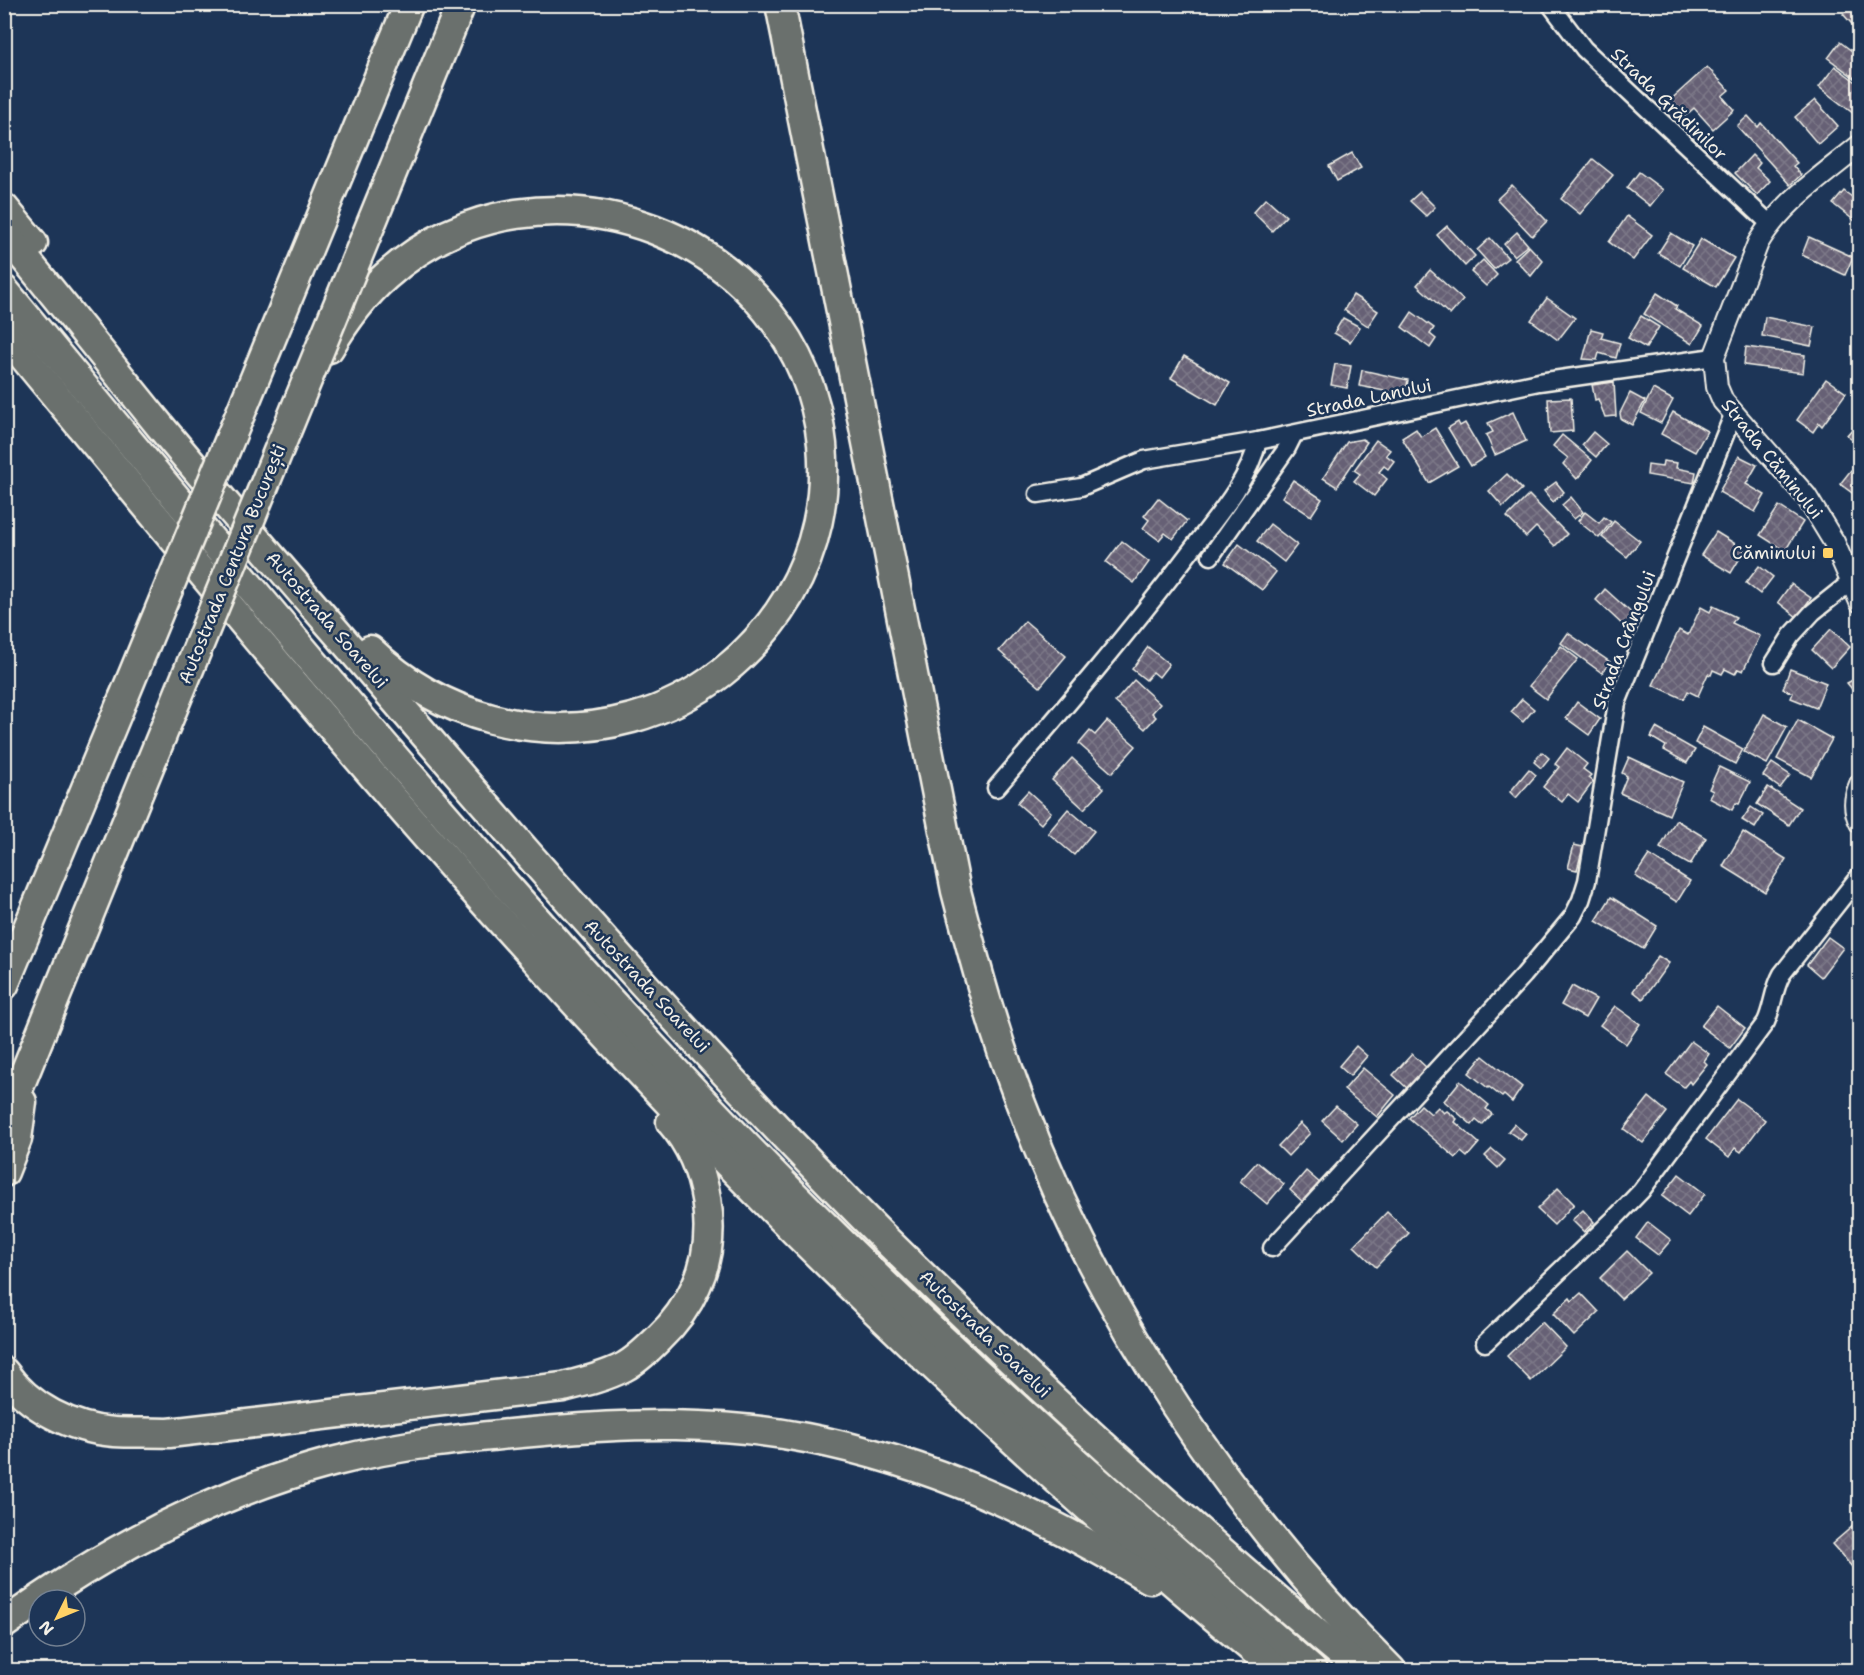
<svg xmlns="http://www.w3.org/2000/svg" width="1864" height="1675" viewBox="0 0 1864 1675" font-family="'Shantell Sans',sans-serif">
<defs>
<pattern id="building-cross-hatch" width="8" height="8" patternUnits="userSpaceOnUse" patternTransform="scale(1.5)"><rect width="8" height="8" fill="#666174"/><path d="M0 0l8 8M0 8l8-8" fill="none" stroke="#7c7888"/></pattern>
</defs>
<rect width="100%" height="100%" fill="#1d3557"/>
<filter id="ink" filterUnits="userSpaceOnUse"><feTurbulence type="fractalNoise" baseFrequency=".0167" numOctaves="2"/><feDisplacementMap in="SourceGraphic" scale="12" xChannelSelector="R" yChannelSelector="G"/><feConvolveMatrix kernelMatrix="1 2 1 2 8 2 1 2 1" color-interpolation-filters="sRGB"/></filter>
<g filter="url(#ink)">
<g fill="url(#building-cross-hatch)" stroke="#f4f1e8" stroke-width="1.5">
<path d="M1854,4H1860V33L1843,14Z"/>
<path d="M1840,42L1860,57V82L1828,58Z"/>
<path d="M1835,66L1860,85V107L1854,114L1819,87Z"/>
<path d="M1707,67L1729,90L1722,96L1734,110L1713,129L1694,108L1682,119L1667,103Z"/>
<path d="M1815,100L1838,126L1818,144L1795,117Z"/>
<path d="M1748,116L1758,127L1761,123L1797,163L1793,166L1801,175L1790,185L1737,126Z"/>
<path d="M1352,153L1361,168L1337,181L1329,166Z"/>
<path d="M1752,155L1760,163L1756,168L1770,181L1757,195L1735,173Z"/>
<path d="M1593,159L1613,175L1580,214L1561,199Z"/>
<path d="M1639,172L1663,190L1650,206L1627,188Z"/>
<path d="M1512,185L1547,221L1532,236L1497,199Z"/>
<path d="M1844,191L1860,203V225L1833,204Z"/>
<path d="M1420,192L1435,207L1426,216L1410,201Z"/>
<path d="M1266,198L1286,216L1272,231L1253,212Z"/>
<path d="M1627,216L1652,235L1633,260L1609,242Z"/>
<path d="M1447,226L1475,256L1465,266L1437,235Z"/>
<path d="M1517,232L1528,245L1514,256L1504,244Z"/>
<path d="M1671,233L1692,246L1680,266L1658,253Z"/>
<path d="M1809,237L1853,257L1845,275L1802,255Z"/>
<path d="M1490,238L1508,258L1494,269L1477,250Z"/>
<path d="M1701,239L1734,258L1716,287L1683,268Z"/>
<path d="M1529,246L1543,261L1531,276L1515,259Z"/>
<path d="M1483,260L1497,275L1486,286L1471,272Z"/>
<path d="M1430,270L1463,300L1450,315L1417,285Z"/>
<path d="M1657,293L1677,306L1675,309L1703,326L1692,344L1644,314Z"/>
<path d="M1353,295L1378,311L1368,326L1344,310Z"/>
<path d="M1547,298L1575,318L1558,340L1531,320Z"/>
<path d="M1412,312L1434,328L1430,334L1436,339L1430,348L1402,327Z"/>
<path d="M1641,316L1659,327L1646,348L1628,338Z"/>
<path d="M1765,317L1815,327L1811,346L1762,336Z"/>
<path d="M1343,318L1360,327L1350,342L1334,333Z"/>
<path d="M1591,329L1603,332L1601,338L1620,343L1616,358L1599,353L1597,360L1583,359Z"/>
<path d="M1746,347L1805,355L1803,373L1744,365Z"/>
<path d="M1184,356L1230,383L1217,405L1171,378Z"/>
<path d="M1335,364L1351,366L1347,388L1331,385Z"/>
<path d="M1362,370L1408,380L1405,395L1359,386Z"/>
<path d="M1826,379L1846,393L1822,426L1819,423L1813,432L1797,420Z"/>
<path d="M1614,382L1616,416L1605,417L1598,399L1595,400L1592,385Z"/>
<path d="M1653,389L1673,400L1661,423L1641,413Z"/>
<path d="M1630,393L1645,401L1632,425L1621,419L1620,413Z"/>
<path d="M1571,398L1573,431L1550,433L1548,399Z"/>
<path d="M1513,412L1526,441L1495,455L1486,435L1493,432L1488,423Z"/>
<path d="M1673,412L1707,431L1695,452L1661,434Z"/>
<path d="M1860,420V445L1847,435Z"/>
<path d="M1458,422L1460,426L1465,423L1485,457L1471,466L1448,428Z"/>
<path d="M1435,428L1458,466L1429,483L1402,438L1416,429L1421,437Z"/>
<path d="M1593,432L1607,444L1596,457L1582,445Z"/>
<path d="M1562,435L1592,460L1577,479L1563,464L1568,458L1553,446Z"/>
<path d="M1362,439L1367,442L1337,487L1323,478L1347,442Z"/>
<path d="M1376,440L1390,450L1386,455L1394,461L1388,469L1384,466L1379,472L1387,479L1374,496L1354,481L1360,474L1354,470Z"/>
<path d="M1739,456L1757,465L1746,484L1765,495L1755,512L1719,492Z"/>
<path d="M1663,461L1677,463L1676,468L1696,472L1694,483L1647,475L1648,465L1662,467Z"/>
<path d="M1851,470L1860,477V490L1855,495L1840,484Z"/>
<path d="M1507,474L1522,489L1503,507L1489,491Z"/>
<path d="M1293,480L1322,499L1311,516L1282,497Z"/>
<path d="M1556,482L1564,492L1553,502L1544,491Z"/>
<path d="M1529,495L1567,534L1555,546L1536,527L1526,537L1507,517Z"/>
<path d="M1571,497L1583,512L1574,519L1562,505Z"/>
<path d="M1158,498L1187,521L1173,539L1165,533L1159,540L1143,528L1149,520L1144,516Z"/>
<path d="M1779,506L1803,522L1785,551L1760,535Z"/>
<path d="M1585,512L1599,523L1604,517L1611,522L1599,538L1578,521Z"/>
<path d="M1614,521L1640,541L1627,557L1602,537Z"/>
<path d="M1270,524L1297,545L1284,562L1257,541Z"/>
<path d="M1716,532L1745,550L1731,573L1701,555Z"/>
<path d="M1122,541L1149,562L1134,583L1106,562Z"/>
<path d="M1239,544L1276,572L1262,590L1225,563Z"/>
<path d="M1759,566L1773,577L1760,594L1746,583Z"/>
<path d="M1791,584L1811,598L1797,617L1778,602Z"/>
<path d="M1605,589L1637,618L1627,629L1596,600Z"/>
<path d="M1713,606L1736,617L1732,623L1760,636L1743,671L1738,669L1735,674L1725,669L1722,674L1713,670L1711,675L1708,674L1698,696L1688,691L1684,699L1653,685L1679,630L1688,635L1701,607L1710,612Z"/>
<path d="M1025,621L1066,656L1040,687L999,651Z"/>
<path d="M1831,629L1850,647L1831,668L1812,650Z"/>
<path d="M1568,633L1610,662L1602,673L1561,643Z"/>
<path d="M1561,646L1578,659L1546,699L1529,686Z"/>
<path d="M1148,647L1169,664L1159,677L1153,672L1146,680L1132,669Z"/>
<path d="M1790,669L1826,683L1816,708L1791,698L1793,693L1783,689Z"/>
<path d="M1860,676V699L1847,683Z"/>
<path d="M1134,680L1160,704L1152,713L1156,717L1145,729L1115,702Z"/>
<path d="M1522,699L1534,709L1523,722L1511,712Z"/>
<path d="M1577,702L1600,719L1589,735L1566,718Z"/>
<path d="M1764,714L1787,727L1767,764L1744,752Z"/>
<path d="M1798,720L1832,739L1811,777L1777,759Z"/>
<path d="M1107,721L1136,746L1112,773L1079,744L1090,731L1095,735Z"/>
<path d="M1703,727L1743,749L1735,764L1695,743Z"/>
<path d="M1656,728L1695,750L1687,763L1664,750L1666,746L1651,737Z"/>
<path d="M1567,748L1587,764L1583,769L1591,775L1588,778L1593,782L1578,802L1568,794L1562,802L1543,787L1559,767L1555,764Z"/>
<path d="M1542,752L1549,758L1541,768L1534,762Z"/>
<path d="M1629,757L1683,782L1669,815L1620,793L1627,776L1622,773Z"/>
<path d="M1072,758L1104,788L1084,809L1052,780Z"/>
<path d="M1772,763L1790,775L1780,788L1763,776Z"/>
<path d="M1719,767L1750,782L1739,804L1736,803L1732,810L1709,798L1713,791L1709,789Z"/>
<path d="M1529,769L1536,775L1516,798L1510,792Z"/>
<path d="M1768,787L1800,808L1789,825L1757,804Z"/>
<path d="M1028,791L1051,812L1041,824L1017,803Z"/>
<path d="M1751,807L1763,815L1755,828L1742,820Z"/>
<path d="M1068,809L1094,831L1074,855L1048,833Z"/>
<path d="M1676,820L1706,838L1690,865L1660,848Z"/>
<path d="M1743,832L1786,859L1765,892L1723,866Z"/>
<path d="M1574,845L1583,847L1577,870L1568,868Z"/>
<path d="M1649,855L1690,881L1677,902L1635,876Z"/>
<path d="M1611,897L1657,926L1643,949L1596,921Z"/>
<path d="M1828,937L1843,948L1821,977L1807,965Z"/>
<path d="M1658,956L1669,963L1643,999L1633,991Z"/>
<path d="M1572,986L1596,999L1585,1018L1561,1005Z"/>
<path d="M1615,1006L1640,1024L1626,1044L1600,1025Z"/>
<path d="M1717,1006L1745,1028L1730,1048L1701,1026Z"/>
<path d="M1691,1041L1709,1054L1704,1061L1707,1064L1691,1084L1689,1081L1684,1087L1666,1074Z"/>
<path d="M1356,1046L1367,1056L1350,1076L1339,1066Z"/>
<path d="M1412,1054L1427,1068L1408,1089L1393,1075Z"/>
<path d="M1483,1056L1522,1087L1512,1102L1504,1095L1502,1097L1489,1087L1488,1088L1469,1073Z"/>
<path d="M1363,1068L1395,1095L1377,1117L1344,1090Z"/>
<path d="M1460,1081L1489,1105L1486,1109L1492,1114L1482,1125L1476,1120L1472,1125L1444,1101Z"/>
<path d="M1649,1097L1667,1112L1643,1143L1624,1129Z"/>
<path d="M1737,1099L1765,1120L1741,1152L1735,1148L1729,1157L1706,1139Z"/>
<path d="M1421,1105L1431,1114L1438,1107L1444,1113L1447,1111L1457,1119L1455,1122L1479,1143L1467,1157L1461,1152L1456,1158L1409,1118Z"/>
<path d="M1336,1106L1357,1124L1343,1140L1322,1121Z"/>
<path d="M1300,1123L1310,1133L1288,1156L1278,1146Z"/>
<path d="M1514,1124L1526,1134L1521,1140L1508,1131Z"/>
<path d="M1492,1149L1505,1160L1498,1168L1485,1156Z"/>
<path d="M1257,1162L1284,1184L1267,1204L1240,1181Z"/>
<path d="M1306,1171L1321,1184L1304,1203L1290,1190Z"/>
<path d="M1679,1174L1705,1194L1688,1216L1662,1196Z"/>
<path d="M1558,1188L1574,1204L1554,1225L1537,1209Z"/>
<path d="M1583,1210L1594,1222L1584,1232L1572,1220Z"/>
<path d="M1387,1212L1409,1233L1376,1267L1354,1246Z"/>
<path d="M1648,1222L1671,1240L1658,1255L1636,1238Z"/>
<path d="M1627,1251L1649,1273L1621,1299L1600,1278Z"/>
<path d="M1581,1293L1599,1312L1574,1336L1553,1314L1570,1298L1572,1301Z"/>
<path d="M1542,1322L1566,1347L1531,1381L1507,1356Z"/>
<path d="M1860,1520V1576L1832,1544Z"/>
</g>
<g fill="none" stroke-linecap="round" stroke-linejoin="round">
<defs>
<g id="minor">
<path d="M1550,4L1584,49L1770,224"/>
<path d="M1038,494L1081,487L1144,460L1258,441L1539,382L1714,357"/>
<path d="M1211,556L1287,448L1294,434"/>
<path d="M1774,663L1791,636L1813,612L1852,581"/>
<path d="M996,788C1062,711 1128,634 1189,553C1215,519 1248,483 1258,441"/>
<path d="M1272,1248L1524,975L1573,916L1581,900L1587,881L1617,703L1733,415"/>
<path d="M1485,1343L1616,1217L1641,1191L1766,1022C1773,1007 1773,990 1782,974L1860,875"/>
</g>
<g id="tertiary">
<path d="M1860,145C1824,175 1781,203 1758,243L1714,357L1717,387L1723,401L1806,496L1834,542L1860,602"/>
<path d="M1860,784C1854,798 1853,809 1860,823"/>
</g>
<g id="motorway">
<path d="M780,4L956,891C975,963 994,1034 1021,1104C1099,1313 1233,1513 1391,1670"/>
<path d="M385,62L409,4"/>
<path d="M4,208L33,243"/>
<path d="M4,233C57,297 108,362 160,426C243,526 329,623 413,721C564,897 718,1072 882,1236C1036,1387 1195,1533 1361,1670"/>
<path d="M4,290C238,573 470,857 724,1123C909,1317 1110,1495 1312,1670"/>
<path d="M4,333C154,515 303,698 459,874C709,1157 986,1430 1278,1670"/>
<path d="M329,348C345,321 362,297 386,276C542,136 800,236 822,444C827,497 816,550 789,596C754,655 698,700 632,718C537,744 440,717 370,650"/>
<path d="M4,985L123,699"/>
<path d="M4,1124L151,762"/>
<path d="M4,1172L17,1139L22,1102"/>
<path d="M4,1372C28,1407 72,1429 114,1432C132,1433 151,1432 169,1433L563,1387C583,1382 605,1377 624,1367C637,1360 648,1349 659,1338C675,1323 687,1306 696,1286C720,1235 708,1164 671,1122"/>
<path d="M4,1624C104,1551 212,1494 332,1462C401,1444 473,1437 544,1431C632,1423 719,1421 806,1438C932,1462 1040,1514 1150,1579"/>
</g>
</defs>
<use href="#minor" stroke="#f4f1e8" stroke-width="21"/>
<use href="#tertiary" stroke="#f4f1e8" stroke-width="24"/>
<use href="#motorway" stroke="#f4f1e8" stroke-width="33"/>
<use href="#minor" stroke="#1d3557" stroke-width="16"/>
<use href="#tertiary" stroke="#1d3557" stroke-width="20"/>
<use href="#motorway" stroke="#6a706d" stroke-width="28"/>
<defs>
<g id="motorway-bridge">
<path d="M123,699L385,62"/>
<path d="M151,762L461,4"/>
</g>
</defs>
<use href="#motorway-bridge" stroke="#f4f1e8" stroke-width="33" stroke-linecap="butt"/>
<use href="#motorway-bridge" stroke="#6a706d" stroke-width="28"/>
</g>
</g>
<rect fill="#ffd166" stroke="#1d3557" stroke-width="2" x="1822" y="547" width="12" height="12" rx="3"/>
<g text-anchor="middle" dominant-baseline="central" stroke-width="5" stroke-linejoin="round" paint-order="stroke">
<g font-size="18" fill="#f4f1e8" stroke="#1d3557">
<text transform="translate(1669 104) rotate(44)">Strada Grădinilor</text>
<text transform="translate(1369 398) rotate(-12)">Strada Lanului</text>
<text transform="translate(1772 459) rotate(51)">Strada Căminului</text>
<text transform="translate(232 564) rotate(-68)">Autostrada Centura București</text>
<text transform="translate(327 620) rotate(49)">Autostrada Soarelui</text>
<text transform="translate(1624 640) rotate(-69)">Strada Crângului</text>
<text transform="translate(647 986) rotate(47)">Autostrada Soarelui</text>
<text transform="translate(985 1334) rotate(44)">Autostrada Soarelui</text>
</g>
<g font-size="18" fill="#f4f1e8" stroke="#1d3557" text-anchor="end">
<text x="1816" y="553">Căminului</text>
</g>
</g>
<rect width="1864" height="1675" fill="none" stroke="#1d3557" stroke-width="24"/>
<rect x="12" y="12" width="1840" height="1651" fill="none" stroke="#f4f1e8" stroke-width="2" filter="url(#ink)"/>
<g transform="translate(57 1618) rotate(227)"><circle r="28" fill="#1d3557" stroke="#738091" stroke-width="1.5"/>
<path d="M0-4.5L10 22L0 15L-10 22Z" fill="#ffd166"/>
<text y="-9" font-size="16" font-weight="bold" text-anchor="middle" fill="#f4f1e8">N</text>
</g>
</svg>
